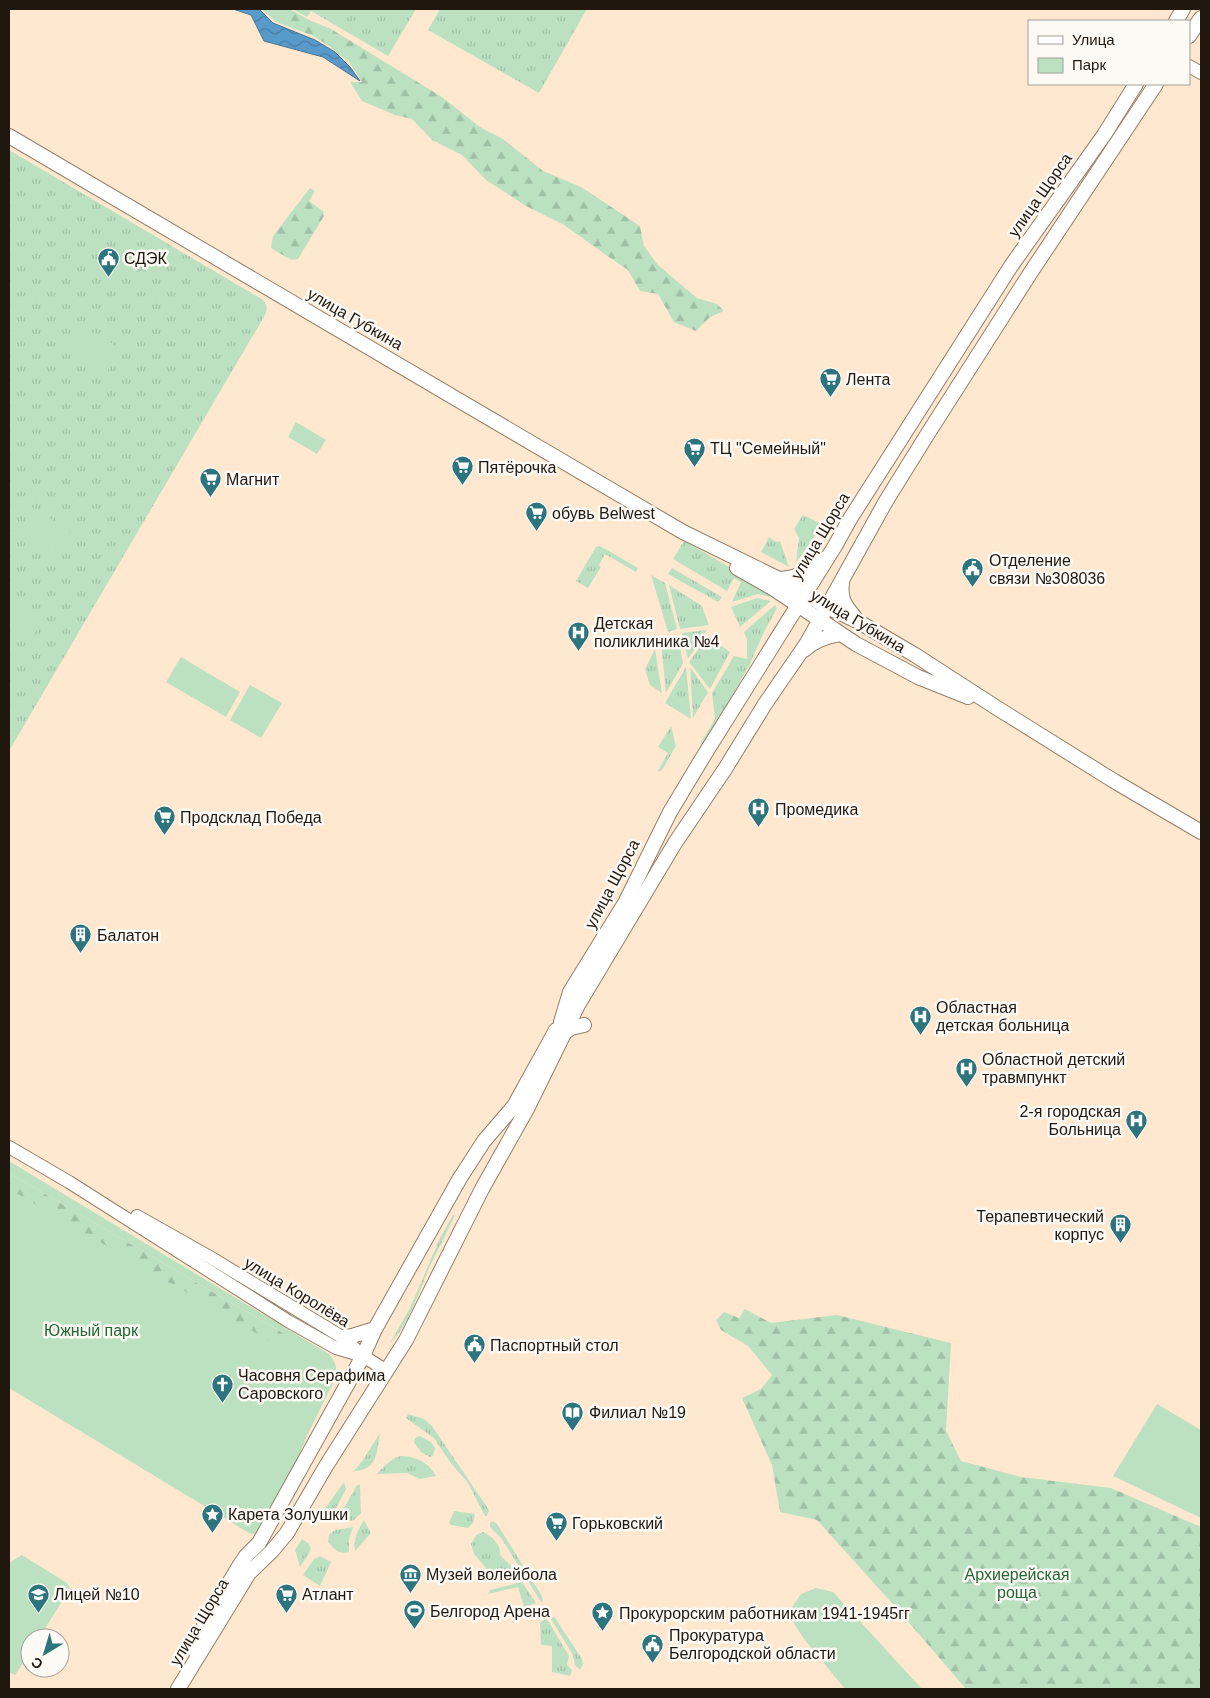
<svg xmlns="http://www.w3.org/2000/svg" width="1210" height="1698" viewBox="0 0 1210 1698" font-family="Arial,sans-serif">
<defs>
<pattern id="grass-tufts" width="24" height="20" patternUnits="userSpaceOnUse" patternTransform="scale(1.25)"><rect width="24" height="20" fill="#bbe1c1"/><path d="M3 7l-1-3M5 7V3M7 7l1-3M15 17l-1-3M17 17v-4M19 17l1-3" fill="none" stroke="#a0c0a5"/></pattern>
<pattern id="forest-firs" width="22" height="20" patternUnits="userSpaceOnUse" patternTransform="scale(1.25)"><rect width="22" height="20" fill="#bbe1c1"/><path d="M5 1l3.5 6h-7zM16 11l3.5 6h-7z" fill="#a0c0a5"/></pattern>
<pattern id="water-waves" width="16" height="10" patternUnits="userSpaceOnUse" patternTransform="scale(1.25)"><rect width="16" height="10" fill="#589bcb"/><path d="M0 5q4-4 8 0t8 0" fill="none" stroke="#487da3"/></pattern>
</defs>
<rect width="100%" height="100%" fill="#ffe8cf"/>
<g fill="url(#grass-tufts)">
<path d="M292,9H416L388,56L311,11L307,17Z"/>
<path d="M440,9H587L539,93L428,30Z"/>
<path d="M9,150L260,298C267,302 268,308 265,315L9,751Z"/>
<path d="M803,515L822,524L812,541L796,562L799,538L794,529Z"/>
<path d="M769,537L776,542L780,541L789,567L761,552Z"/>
<path d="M684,541L731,568L776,598L758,594L732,602L741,582L734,578L727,591L673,559Z"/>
<path d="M600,546L638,568L636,572L605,554L599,565L601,567L588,588L576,581L596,547Z"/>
<path d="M672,568L722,597L718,602L668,574Z"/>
<path d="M651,575L665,583L677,629L668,632Z"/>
<path d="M669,585L702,606L709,625L680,629Z"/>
<path d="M757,598L771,601L740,627L731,607Z"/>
<path d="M775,605L777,608L763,634L750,664L704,746L700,744L715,719L712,693L734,656L747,659V640L744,632Z"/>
<path d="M707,630L688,659L682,633Z"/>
<path d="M708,636L730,652L710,689L689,662Z"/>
<path d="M678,637L683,663L666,693L661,642Z"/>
<path d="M655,649L662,693L650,685L645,669Z"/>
<path d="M686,667L691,719L665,703Z"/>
<path d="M690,667L708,692L693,718Z"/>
<path d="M671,726L676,746L662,770L657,772L668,753L658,747Z"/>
<path d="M453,1215H455C447,1232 439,1248 431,1264C420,1288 409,1326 390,1343L410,1308L440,1238Z"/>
<path d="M408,1414L424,1419L432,1426L489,1510L487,1516H485L468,1483L450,1462L434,1438L406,1418Z"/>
<path d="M380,1433C377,1452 377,1471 354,1471L363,1460Z"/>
<path d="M420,1436L431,1442L435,1448L433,1456L430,1457L421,1452L414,1442L415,1438Z"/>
<path d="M401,1456C416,1456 428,1462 436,1476L420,1479L407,1473L377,1474C384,1466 390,1459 401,1456Z"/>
<path d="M344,1482L346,1489L336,1508L311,1528Z"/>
<path d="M357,1485H360L361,1513L354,1520L344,1522L342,1521L344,1508Z"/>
<path d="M454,1511L475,1514L473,1523L468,1528L451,1525L449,1523Z"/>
<path d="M364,1520L371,1533L355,1551C353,1539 358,1530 364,1520Z"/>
<path d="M493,1521L497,1524L542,1596L543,1601L541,1602L502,1539L490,1527V1523Z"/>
<path d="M353,1527L349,1539V1552C340,1555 333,1549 328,1542L329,1535L335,1530Z"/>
<path d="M483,1532C491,1536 497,1541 500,1550C500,1551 500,1553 500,1554C504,1562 513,1563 515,1574L505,1577L493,1576L474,1554L471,1544L476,1535Z"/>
<path d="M302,1539L309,1544L311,1548L309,1553L300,1567L295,1550Z"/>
<path d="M320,1556L331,1562L320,1586L303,1575L314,1559Z"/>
<path d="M522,1582L536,1603L530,1605L531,1611L519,1617L518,1613L524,1607L518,1587L488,1594L490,1590Z"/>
<path d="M552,1617L555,1618L582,1659L583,1664L580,1670L575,1665L573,1655L551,1619Z"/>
<path d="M547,1619L569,1656L567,1665L572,1670L570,1676L552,1672V1646L541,1645L540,1622Z"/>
</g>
<g fill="url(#forest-firs)">
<path d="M262,9H290L309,20L331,29L442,97L480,127L503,139L543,171L581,187L640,226L644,246L658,265L697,298L717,304L724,311L710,317L696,331L674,322L658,294L640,291L628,270L606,255L564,225L526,206L486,180L462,155L432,140L412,119L395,115L362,101L350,82H362L350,63L330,47L314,36L276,22Z"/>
<path d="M310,188L315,191L309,201L323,211L324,216L298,259L291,260L271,248L273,236Z"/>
<path d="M9,1173L283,1333L271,1354L9,1209Z"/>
<path d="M745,1309L771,1323L837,1315L951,1343L946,1431L961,1461L1021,1477L1111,1488L1201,1527V1689H966L899,1611L817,1520L780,1512L772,1465L742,1398L761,1389L772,1375L748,1346L721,1330L716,1320L724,1312L739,1318Z"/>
</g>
<g fill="#bbe1c1">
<path d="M78,324L120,348L107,371L65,347Z"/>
<path d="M296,422L326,440L317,454L288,437Z"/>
<path d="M33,508L71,531L59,552L20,530Z"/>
<path d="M11,603L42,622L31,639L9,626V607Z"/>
<path d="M181,657L240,692L226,717L166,682Z"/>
<path d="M250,685L282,703L261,738L230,720Z"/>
<path d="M9,1161L329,1354C336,1362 338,1369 335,1379L305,1440L289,1483L260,1531L255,1535L249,1533L9,1388V1189L275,1344L269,1353L270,1354L283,1333L9,1173Z"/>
<path d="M1157,1404L1201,1430V1518L1113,1476Z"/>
<path d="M22,1555L67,1583L70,1589L39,1638H30V1652L15,1675L9,1672V1563Z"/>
<path d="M816,1588L833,1592L922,1689H845L804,1639L791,1619L792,1607L801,1594Z"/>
</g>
<path fill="url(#water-waves)" stroke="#477493" d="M233,9H259L273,23L315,40L335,52L350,67L360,81L323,57L264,41L251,15Z"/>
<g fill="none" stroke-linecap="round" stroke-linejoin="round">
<defs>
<g id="tertiary">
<path d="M1189,66L1201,73"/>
<path d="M9,1147L69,1182L288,1321L336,1348L363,1356"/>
<path d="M137,1216L208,1256L342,1337L363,1356L387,1371"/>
</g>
<g id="secondary">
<path d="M1176,21L1183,9"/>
<path d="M1189,36L1201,18"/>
<path d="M9,136L683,532L779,579L827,607L859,622L915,655L997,708L1114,781L1201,832"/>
<path d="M737,568L774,589L856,644L918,677L968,697"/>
<path d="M779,579C798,578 809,572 822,559"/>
<path d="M842,582C840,601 845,605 857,620"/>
<path d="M804,650C815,640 826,636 840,634"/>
<path d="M561,1022L570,992L625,903L670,812L703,757L835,546L850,519L1011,266L1104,135L1136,84"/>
<path d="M564,1033L571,1028L584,1025"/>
<path d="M342,1337L352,1336L375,1329L460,1178L484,1141L514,1106L556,1030"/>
<path d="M195,1651L205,1623L238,1568L246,1556L259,1543L363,1356L375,1329"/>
<path d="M178,1689L249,1573L272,1551L287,1533L326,1466L406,1340L482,1189L528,1107L578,1005L675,843L725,769L765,704L807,643L886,501L927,435L1031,272L1156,84"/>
</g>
</defs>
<use href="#tertiary" stroke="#937f68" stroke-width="14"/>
<use href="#secondary" stroke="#937f68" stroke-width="16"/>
<use href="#tertiary" stroke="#fff" stroke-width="12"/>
<use href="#secondary" stroke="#fff" stroke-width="14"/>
</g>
<defs>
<symbol id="civic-pin" viewBox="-11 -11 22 30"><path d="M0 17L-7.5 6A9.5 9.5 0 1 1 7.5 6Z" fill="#2d757e" stroke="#fdf9f4"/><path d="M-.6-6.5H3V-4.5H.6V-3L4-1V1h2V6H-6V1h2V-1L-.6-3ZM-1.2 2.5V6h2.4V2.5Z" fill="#fff"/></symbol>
<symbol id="supermarket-pin" viewBox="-11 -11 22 30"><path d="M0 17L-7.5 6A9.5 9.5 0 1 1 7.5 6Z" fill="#2d757e" stroke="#fdf9f4"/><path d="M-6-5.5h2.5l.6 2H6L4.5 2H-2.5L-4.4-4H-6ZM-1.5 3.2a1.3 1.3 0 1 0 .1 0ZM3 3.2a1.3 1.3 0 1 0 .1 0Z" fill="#fff"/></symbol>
<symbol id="hospital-pin" viewBox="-11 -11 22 30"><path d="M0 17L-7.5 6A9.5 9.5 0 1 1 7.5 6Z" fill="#2d757e" stroke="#fdf9f4"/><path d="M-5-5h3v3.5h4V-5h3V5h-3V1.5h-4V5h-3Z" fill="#fff"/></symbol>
<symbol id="building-pin" viewBox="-11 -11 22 30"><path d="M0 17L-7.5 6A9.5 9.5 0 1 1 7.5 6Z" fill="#2d757e" stroke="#fdf9f4"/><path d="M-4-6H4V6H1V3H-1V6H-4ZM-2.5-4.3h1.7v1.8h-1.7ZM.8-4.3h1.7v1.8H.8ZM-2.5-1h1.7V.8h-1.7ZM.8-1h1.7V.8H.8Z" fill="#fff"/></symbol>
<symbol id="church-pin" viewBox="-11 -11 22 30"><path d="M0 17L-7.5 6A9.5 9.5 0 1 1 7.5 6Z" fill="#2d757e" stroke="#fdf9f4"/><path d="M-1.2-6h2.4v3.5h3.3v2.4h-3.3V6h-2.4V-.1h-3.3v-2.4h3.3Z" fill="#fff"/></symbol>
<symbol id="library-pin" viewBox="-11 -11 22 30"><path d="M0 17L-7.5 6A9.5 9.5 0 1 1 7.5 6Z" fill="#2d757e" stroke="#fdf9f4"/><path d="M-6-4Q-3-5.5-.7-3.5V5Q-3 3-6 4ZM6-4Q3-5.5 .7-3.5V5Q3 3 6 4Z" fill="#fff"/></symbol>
<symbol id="sight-pin" viewBox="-11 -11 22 30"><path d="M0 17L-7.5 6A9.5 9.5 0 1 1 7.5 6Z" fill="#2d757e" stroke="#fdf9f4"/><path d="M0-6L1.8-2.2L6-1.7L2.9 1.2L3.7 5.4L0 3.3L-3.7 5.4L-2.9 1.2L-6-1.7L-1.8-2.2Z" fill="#fff"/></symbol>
<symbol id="museum-pin" viewBox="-11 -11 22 30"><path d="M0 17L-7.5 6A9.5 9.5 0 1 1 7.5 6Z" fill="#2d757e" stroke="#fdf9f4"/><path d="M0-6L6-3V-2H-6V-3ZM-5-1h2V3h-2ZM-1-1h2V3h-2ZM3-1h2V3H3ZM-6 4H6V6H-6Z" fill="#fff"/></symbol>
<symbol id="school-pin" viewBox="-11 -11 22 30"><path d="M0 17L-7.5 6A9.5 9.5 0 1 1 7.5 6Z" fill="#2d757e" stroke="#fdf9f4"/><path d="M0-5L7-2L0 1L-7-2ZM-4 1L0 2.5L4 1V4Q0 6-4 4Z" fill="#fff"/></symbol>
<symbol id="stadium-pin" viewBox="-11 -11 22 30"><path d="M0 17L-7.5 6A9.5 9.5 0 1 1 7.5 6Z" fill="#2d757e" stroke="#fdf9f4"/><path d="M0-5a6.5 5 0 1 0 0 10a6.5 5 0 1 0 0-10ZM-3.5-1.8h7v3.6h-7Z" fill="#fff"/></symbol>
</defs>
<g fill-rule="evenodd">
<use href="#civic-pin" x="96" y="246" width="25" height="34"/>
<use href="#supermarket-pin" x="818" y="366" width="25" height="34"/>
<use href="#supermarket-pin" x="682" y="436" width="25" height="34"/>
<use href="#supermarket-pin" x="450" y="454" width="25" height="34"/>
<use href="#supermarket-pin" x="198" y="466" width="25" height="34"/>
<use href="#supermarket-pin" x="524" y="500" width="25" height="34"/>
<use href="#civic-pin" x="960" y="556" width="25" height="34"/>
<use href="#hospital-pin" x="566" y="620" width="25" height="34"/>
<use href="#hospital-pin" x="746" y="796" width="25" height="34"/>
<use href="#supermarket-pin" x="152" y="804" width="25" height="34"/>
<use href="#building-pin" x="68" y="922" width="25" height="34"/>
<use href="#hospital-pin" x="908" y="1004" width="25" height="34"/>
<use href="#hospital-pin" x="954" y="1056" width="25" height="34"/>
<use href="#hospital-pin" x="1124" y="1108" width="25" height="34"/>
<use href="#building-pin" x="1108" y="1212" width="25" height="34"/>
<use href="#civic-pin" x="462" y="1332" width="25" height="34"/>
<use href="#church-pin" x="210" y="1372" width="25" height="34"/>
<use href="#library-pin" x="560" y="1400" width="25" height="34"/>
<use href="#sight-pin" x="200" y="1502" width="25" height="34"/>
<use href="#supermarket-pin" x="544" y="1510" width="25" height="34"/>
<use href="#museum-pin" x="398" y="1562" width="25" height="34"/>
<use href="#school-pin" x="26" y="1582" width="25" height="34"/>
<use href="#supermarket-pin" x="274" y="1582" width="25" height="34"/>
<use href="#stadium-pin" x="402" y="1598" width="25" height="34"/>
<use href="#sight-pin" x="590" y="1600" width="25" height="34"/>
<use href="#civic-pin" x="640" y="1632" width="25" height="34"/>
</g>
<g text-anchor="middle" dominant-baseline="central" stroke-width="5" stroke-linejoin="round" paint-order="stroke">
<g font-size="16" fill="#20180f" stroke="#fdf9f4">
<text transform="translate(1040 195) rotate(-55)">улица Щорса</text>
<text transform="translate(355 319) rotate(30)">улица Губкина</text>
<text transform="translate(820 536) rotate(-59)">улица Щорса</text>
<text transform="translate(858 621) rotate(31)">улица Губкина</text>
<text transform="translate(612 884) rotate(-62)">улица Щорса</text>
<text transform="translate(297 1292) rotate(31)">улица Королёва</text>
<text transform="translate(199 1622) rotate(-59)">улица Щорса</text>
</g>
<g font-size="16" fill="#20180f" stroke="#fdf9f4" text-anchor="start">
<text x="124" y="258">СДЭК</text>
<text x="846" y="379">Лента</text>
<text x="710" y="448">ТЦ "Семейный"</text>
<text x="478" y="467">Пятёрочка</text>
<text x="226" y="479">Магнит</text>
<text x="552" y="513">обувь Belwest</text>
<text x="989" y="560">Отделение<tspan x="989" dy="18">связи №308036</tspan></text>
<text x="594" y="623">Детская<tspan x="594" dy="18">поликлиника №4</tspan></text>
<text x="775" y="809">Промедика</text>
<text x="180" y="817">Продсклад Победа</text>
<text x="97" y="935">Балатон</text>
<text x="936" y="1007">Областная<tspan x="936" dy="18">детская больница</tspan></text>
<text x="982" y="1059">Областной детский<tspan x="982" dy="18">травмпункт</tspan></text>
<text x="1121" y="1111" text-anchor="end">2-я городская<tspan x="1121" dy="18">Больница</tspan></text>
<text x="1104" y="1216" text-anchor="end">Терапевтический<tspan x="1104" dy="18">корпус</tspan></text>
<text x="490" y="1345">Паспортный стол</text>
<text x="238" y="1375">Часовня Серафима<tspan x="238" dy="18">Саровского</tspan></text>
<text x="589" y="1412">Филиал №19</text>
<text x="228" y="1514">Карета Золушки</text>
<text x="572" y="1523">Горьковский</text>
<text x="426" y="1574">Музей волейбола</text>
<text x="54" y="1594">Лицей №10</text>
<text x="302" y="1594">Атлант</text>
<text x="430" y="1611">Белгород Арена</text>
<text x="619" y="1613">Прокурорским работникам 1941-1945гг</text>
<text x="669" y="1635">Прокуратура<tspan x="669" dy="18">Белгородской области</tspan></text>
</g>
<g font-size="16" fill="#236736" stroke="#fdf9f4">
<text x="91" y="1330">Южный парк</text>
<text x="1017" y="1574">Архиерейская<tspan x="1017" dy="18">роща</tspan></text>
</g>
</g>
<rect width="1210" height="1698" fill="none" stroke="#20180f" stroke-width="20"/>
<rect x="1028" y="20" width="162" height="65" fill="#fdf9f4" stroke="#a59f98"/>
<rect x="1038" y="36" width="25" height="8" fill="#ffffff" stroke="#a59f98"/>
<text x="1072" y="45" font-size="15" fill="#20180f">Улица</text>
<rect x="1038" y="58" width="25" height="15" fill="#bbe1c1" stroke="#a59f98"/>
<text x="1072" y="70" font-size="15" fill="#20180f">Парк</text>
<g transform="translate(45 1653) rotate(218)"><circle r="24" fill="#fdf9f4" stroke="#a59f98"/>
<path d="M0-4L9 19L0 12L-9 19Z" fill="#2d757e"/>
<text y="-8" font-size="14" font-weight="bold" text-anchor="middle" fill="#20180f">С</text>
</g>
</svg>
